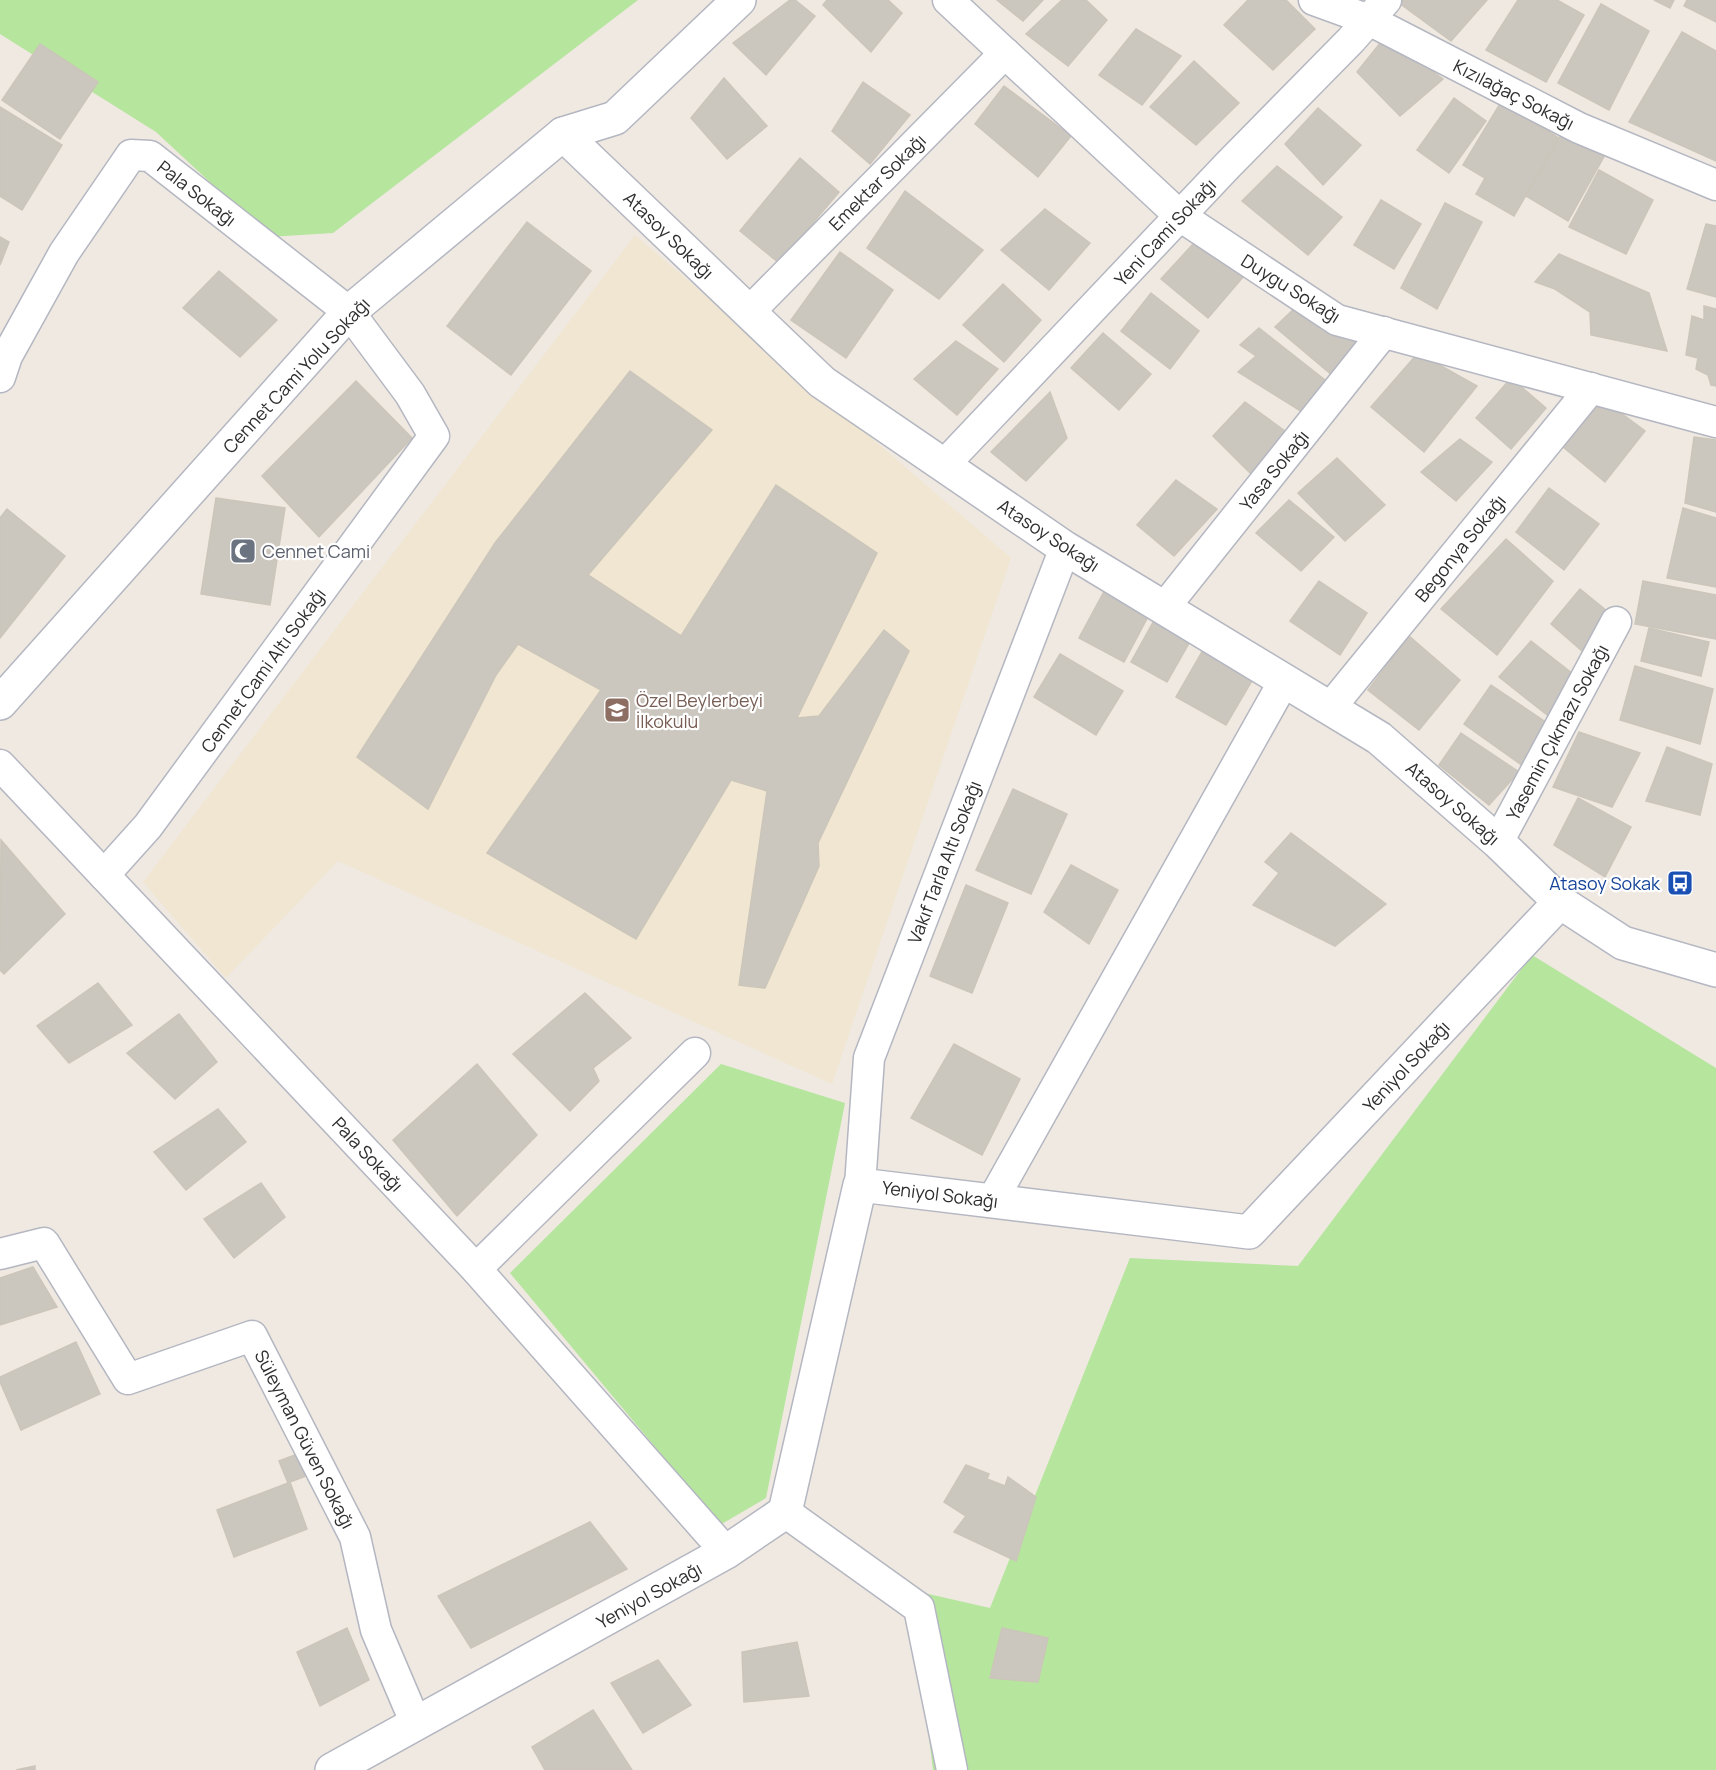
<svg xmlns="http://www.w3.org/2000/svg" width="1716" height="1770" viewBox="0 0 1716 1770" font-family="Manrope,sans-serif">
<rect width="100%" height="100%" fill="#efe9e1"/>
<path fill="#f0e6d1" d="M635,235L1011,558L832,1084L338,861L226,978L143,882Z"/>
<g fill="#b6e59e">
<path d="M0,0H638L333,233L269,237L156,132L0,34Z"/>
<path d="M1532,955L1716,1068V1770H933L911,1590L990,1608L1130,1258L1298,1266Z"/>
<path d="M721,1064L845,1103L766,1498L720,1525L510,1273Z"/>
</g>
<g fill="#cbc7bf" stroke="#cbc5ba" stroke-width="1.5">
<path d="M790,0H795L815,16L766,75L733,43Z"/>
<path d="M827,0H888L902,13L871,52L823,5Z"/>
<path d="M997,0H1043L1023,21Z"/>
<path d="M1062,0H1086L1107,20L1068,66L1026,34Z"/>
<path d="M1248,0H1286L1315,29L1273,70L1224,25Z"/>
<path d="M1402,0H1487L1451,41L1399,3Z"/>
<path d="M1518,0H1557L1584,15L1546,82L1486,50Z"/>
<path d="M1654,0H1674L1670,8Z"/>
<path d="M1687,0H1716V22L1684,6Z"/>
<path d="M1601,4L1649,31L1609,110L1558,83Z"/>
<path d="M1136,29L1181,56L1142,105L1099,75Z"/>
<path d="M1682,32L1716,51V161L1629,122Z"/>
<path d="M1385,37L1443,79L1400,116L1357,72Z"/>
<path d="M40,44L98,82L60,139L2,100Z"/>
<path d="M1194,61L1239,103L1196,145L1150,107Z"/>
<path d="M724,78L767,126L727,159L691,118Z"/>
<path d="M863,82L910,115L870,164L832,131Z"/>
<path d="M1004,86L1071,136L1038,177L975,124Z"/>
<path d="M1454,98L1486,121L1449,173L1417,150Z"/>
<path d="M1501,102L1559,138L1514,216L1476,194L1485,178L1463,165Z"/>
<path d="M0,107L62,145L22,210L0,196Z"/>
<path d="M1318,108L1361,145L1323,185L1285,144Z"/>
<path d="M1564,130L1606,153L1568,221L1526,196Z"/>
<path d="M800,158L839,192L779,263L740,231Z"/>
<path d="M1277,166L1342,217L1308,255L1242,201Z"/>
<path d="M1599,170L1653,200L1626,254L1569,227Z"/>
<path d="M905,191L983,250L939,299L867,248Z"/>
<path d="M1381,200L1421,224L1394,269L1354,245Z"/>
<path d="M1445,203L1482,222L1437,309L1401,288Z"/>
<path d="M1045,209L1090,243L1049,290L1001,250Z"/>
<path d="M527,222L591,271L511,375L447,326Z"/>
<path d="M1706,224L1716,226V297L1687,289Z"/>
<path d="M0,237L9,242L0,265Z"/>
<path d="M1194,243L1244,276L1208,318L1161,279Z"/>
<path d="M840,252L893,290L846,358L791,320Z"/>
<path d="M1559,254L1649,293L1667,351L1591,335L1590,312L1555,289L1535,282Z"/>
<path d="M219,271L277,320L240,357L183,308Z"/>
<path d="M1003,284L1041,320L1004,362L963,325Z"/>
<path d="M1151,293L1199,331L1170,369L1121,331Z"/>
<path d="M1704,306L1716,309V386L1711,385L1708,375L1696,369L1698,358L1686,355L1692,316L1704,320Z"/>
<path d="M1295,308L1365,339L1333,376L1275,327Z"/>
<path d="M1259,328L1330,384L1307,415L1238,372L1256,356L1240,345Z"/>
<path d="M1103,333L1151,374L1119,410L1071,368Z"/>
<path d="M956,341L998,369L957,415L914,379Z"/>
<path d="M1418,353L1477,386L1424,452L1371,407Z"/>
<path d="M630,371L712,430L588,575L681,636L776,485L877,553L797,718L819,716L884,630L909,651L818,843L819,866L765,988L739,985L767,791L731,780L636,939L487,853L601,690L518,644L496,675L428,809L357,757L495,543Z"/>
<path d="M1511,378L1546,408L1511,449L1476,418Z"/>
<path d="M356,381L412,438L319,537L262,476Z"/>
<path d="M1050,392L1067,438L1026,481L991,452Z"/>
<path d="M1602,399L1645,431L1605,482L1563,447Z"/>
<path d="M1245,402L1292,436L1254,477L1213,436Z"/>
<path d="M1694,437L1716,440V512L1685,503Z"/>
<path d="M1460,439L1492,462L1456,501L1421,472Z"/>
<path d="M1337,458L1385,505L1345,541L1298,493Z"/>
<path d="M1176,480L1217,509L1174,556L1137,525Z"/>
<path d="M1549,488L1599,524L1564,570L1516,532Z"/>
<path d="M216,498L285,508L270,605L201,594Z"/>
<path d="M1289,500L1334,537L1301,571L1256,533Z"/>
<path d="M1683,508L1716,518V587L1667,578Z"/>
<path d="M7,509L65,556L0,638V518Z"/>
<path d="M1506,539L1553,581L1497,655L1441,609Z"/>
<path d="M1319,581L1367,613L1340,655L1290,621Z"/>
<path d="M1643,581L1716,595V639L1635,624Z"/>
<path d="M1107,586L1152,609L1124,662L1079,638Z"/>
<path d="M1580,589L1612,615L1582,651L1551,624Z"/>
<path d="M1156,617L1192,638L1167,682L1131,662Z"/>
<path d="M1649,628L1709,642L1701,676L1641,661Z"/>
<path d="M1409,636L1460,680L1419,730L1368,690Z"/>
<path d="M1531,641L1578,678L1551,718L1499,677Z"/>
<path d="M1203,650L1253,679L1226,725L1176,697Z"/>
<path d="M1060,654L1123,691L1096,735L1034,697Z"/>
<path d="M1635,666L1713,689L1700,744L1620,720Z"/>
<path d="M1491,685L1550,725L1523,766L1464,724Z"/>
<path d="M1579,732L1640,753L1612,807L1553,787Z"/>
<path d="M1461,733L1519,772L1489,805L1439,765Z"/>
<path d="M1667,747L1712,764L1700,815L1646,801Z"/>
<path d="M1013,789L1067,814L1031,894L976,870Z"/>
<path d="M1578,798L1631,827L1605,877L1554,845Z"/>
<path d="M1291,833L1386,904L1335,946L1253,905L1279,873L1265,862Z"/>
<path d="M1,840L65,914L4,974L0,970Z"/>
<path d="M1071,865L1118,890L1089,944L1044,912Z"/>
<path d="M966,885L1008,903L972,993L930,976Z"/>
<path d="M98,983L132,1025L69,1063L37,1026Z"/>
<path d="M585,993L631,1038L593,1068L599,1081L570,1111L513,1054Z"/>
<path d="M179,1014L217,1062L175,1099L127,1053Z"/>
<path d="M954,1044L1020,1079L982,1155L911,1118Z"/>
<path d="M477,1064L537,1135L457,1216L393,1140Z"/>
<path d="M218,1109L246,1142L186,1190L154,1152Z"/>
<path d="M261,1183L285,1217L234,1258L204,1219Z"/>
<path d="M33,1267L57,1307L0,1325V1278Z"/>
<path d="M76,1342L100,1394L21,1430L0,1382V1377Z"/>
<path d="M303,1452L311,1474L290,1482L307,1529L234,1557L217,1510L288,1483L279,1461Z"/>
<path d="M966,1465L989,1474L987,1479L1005,1486L1008,1477L1036,1497L1016,1561L954,1532L966,1516L944,1502Z"/>
<path d="M590,1522L627,1569L471,1648L438,1596Z"/>
<path d="M347,1628L369,1680L320,1706L297,1652Z"/>
<path d="M1002,1628L1048,1638L1038,1682L990,1678Z"/>
<path d="M797,1642L809,1696L744,1702L742,1652Z"/>
<path d="M658,1660L691,1705L643,1733L611,1683Z"/>
<path d="M593,1710L632,1770H545L532,1747Z"/>
<path d="M35,1766V1770H16Z"/>
</g>
<g fill="none" stroke-linecap="round" stroke-linejoin="round">
<defs>
<g id="street">
<path d="M948,0L1180,216L1337,320L1716,422"/>
<path d="M1314,0L1369,20L1579,128L1716,185"/>
<path d="M749,312L1005,53"/>
<path d="M0,377L7,356L64,253L131,155L150,156L349,312L410,394L434,436L148,826L104,875"/>
<path d="M944,465L1228,165L1351,40L1386,0"/>
<path d="M1164,608L1384,332"/>
<path d="M1330,708L1591,388"/>
<path d="M0,765L476,1269L726,1552"/>
<path d="M1498,842L1616,622"/>
<path d="M860,1185L869,1058L1065,548"/>
<path d="M992,1201L1284,681"/>
<path d="M0,1254L44,1243L128,1379L252,1336L355,1537L376,1630L416,1724"/>
<path d="M476,1269L695,1053"/>
<path d="M785,1512L919,1608L952,1770"/>
</g>
<g id="secondary">
<path d="M563,134L822,382L1065,548L1379,738L1498,842L1560,902L1623,943L1716,970"/>
<path d="M0,703L349,312L563,134L615,118L739,0"/>
<path d="M332,1770L726,1552L785,1512L860,1185L1249,1232L1560,902"/>
</g>
</defs>
<use href="#street" stroke="#b4b7c1" stroke-width="33"/>
<use href="#secondary" stroke="#b4b7c1" stroke-width="36"/>
<use href="#street" stroke="#fff" stroke-width="30"/>
<use href="#secondary" stroke="#fff" stroke-width="33"/>
</g>
<defs>
<symbol id="mosque-square" viewBox="-11 -11 22 22"><rect x="-9" y="-9" width="18" height="18" rx="4" fill="#6b7280" stroke="#fff"/><path d="M3.5-4.9A6 6 0 1 0 3.5 4.9A5 5 0 1 1 3.5-4.9Z" fill="#fff"/></symbol>
<symbol id="school-square" viewBox="-11 -11 22 22"><rect x="-9" y="-9" width="18" height="18" rx="4" fill="#8d6e63" stroke="#fff"/><path d="M0-5L7-2L0 1L-7-2ZM-4 1L0 2.5L4 1V4Q0 6-4 4Z" fill="#fff"/></symbol>
<symbol id="bus-square" viewBox="-11 -11 22 22"><rect x="-9" y="-9" width="18" height="18" rx="4" fill="#1a4fb4" stroke="#fff"/><path d="M-5-6H5V4H4V6H2V4H-2V6H-4V4H-5ZM-3.5-4V0h7V-4ZM-3.5 1.2v1.5H-2V1.2ZM2 1.2v1.5H3.5V1.2Z" fill="#fff"/></symbol>
</defs>
<g fill-rule="evenodd">
<use href="#mosque-square" x="228" y="536" width="30" height="30"/>
<use href="#school-square" x="602" y="695" width="30" height="30"/>
<use href="#bus-square" x="1665" y="868" width="30" height="30"/>
</g>
<g text-anchor="middle" dominant-baseline="central" stroke-width="4.5" stroke-linejoin="round" paint-order="stroke">
<g font-size="18" fill="#2e2e2e" stroke="#fff">
<text transform="translate(1514 94) rotate(27)">Kızılağaç Sokağı</text>
<text transform="translate(877 182) rotate(-45)">Emektar Sokağı</text>
<text transform="translate(197 193) rotate(38)">Pala Sokağı</text>
<text transform="translate(1165 232) rotate(-47)">Yeni Cami Sokağı</text>
<text transform="translate(669 235) rotate(44)">Atasoy Sokağı</text>
<text transform="translate(1291 288) rotate(32)">Duygu Sokağı</text>
<text transform="translate(296 375) rotate(-47)">Cennet Cami Yolu Sokağı</text>
<text transform="translate(1274 470) rotate(-51)">Yasa Sokağı</text>
<text transform="translate(1049 535) rotate(33)">Atasoy Sokağı</text>
<text transform="translate(1460 548) rotate(-51)">Begonya Sokağı</text>
<text transform="translate(263 670) rotate(-54)">Cennet Cami Altı Sokağı</text>
<text transform="translate(1557 732) rotate(-62)">Yasemin Çıkmazı Sokağı</text>
<text transform="translate(1453 803) rotate(41)">Atasoy Sokağı</text>
<text transform="translate(944 862) rotate(-69)">Vakıf Tarla Altı Sokağı</text>
<text transform="translate(1406 1066) rotate(-47)">Yeniyol Sokağı</text>
<text transform="translate(368 1154) rotate(47)">Pala Sokağı</text>
<text transform="translate(940 1194) rotate(7)">Yeniyol Sokağı</text>
<text transform="translate(305 1439) rotate(63)">Süleyman Güven Sokağı</text>
<text transform="translate(649 1595) rotate(-29)">Yeniyol Sokağı</text>
</g>
<g font-size="18" fill="#5b616d" stroke="#fff" text-anchor="start">
<text x="262" y="551">Cennet Cami</text>
</g>
<g font-size="18" fill="#785e54" stroke="#fff" text-anchor="start">
<text x="636" y="700">Özel Beylerbeyi<tspan x="636" dy="21">İlkokulu</tspan></text>
</g>
<g font-size="18" fill="#164399" stroke="#fff" text-anchor="end">
<text x="1660" y="883">Atasoy Sokak</text>
</g>
</g>
</svg>
